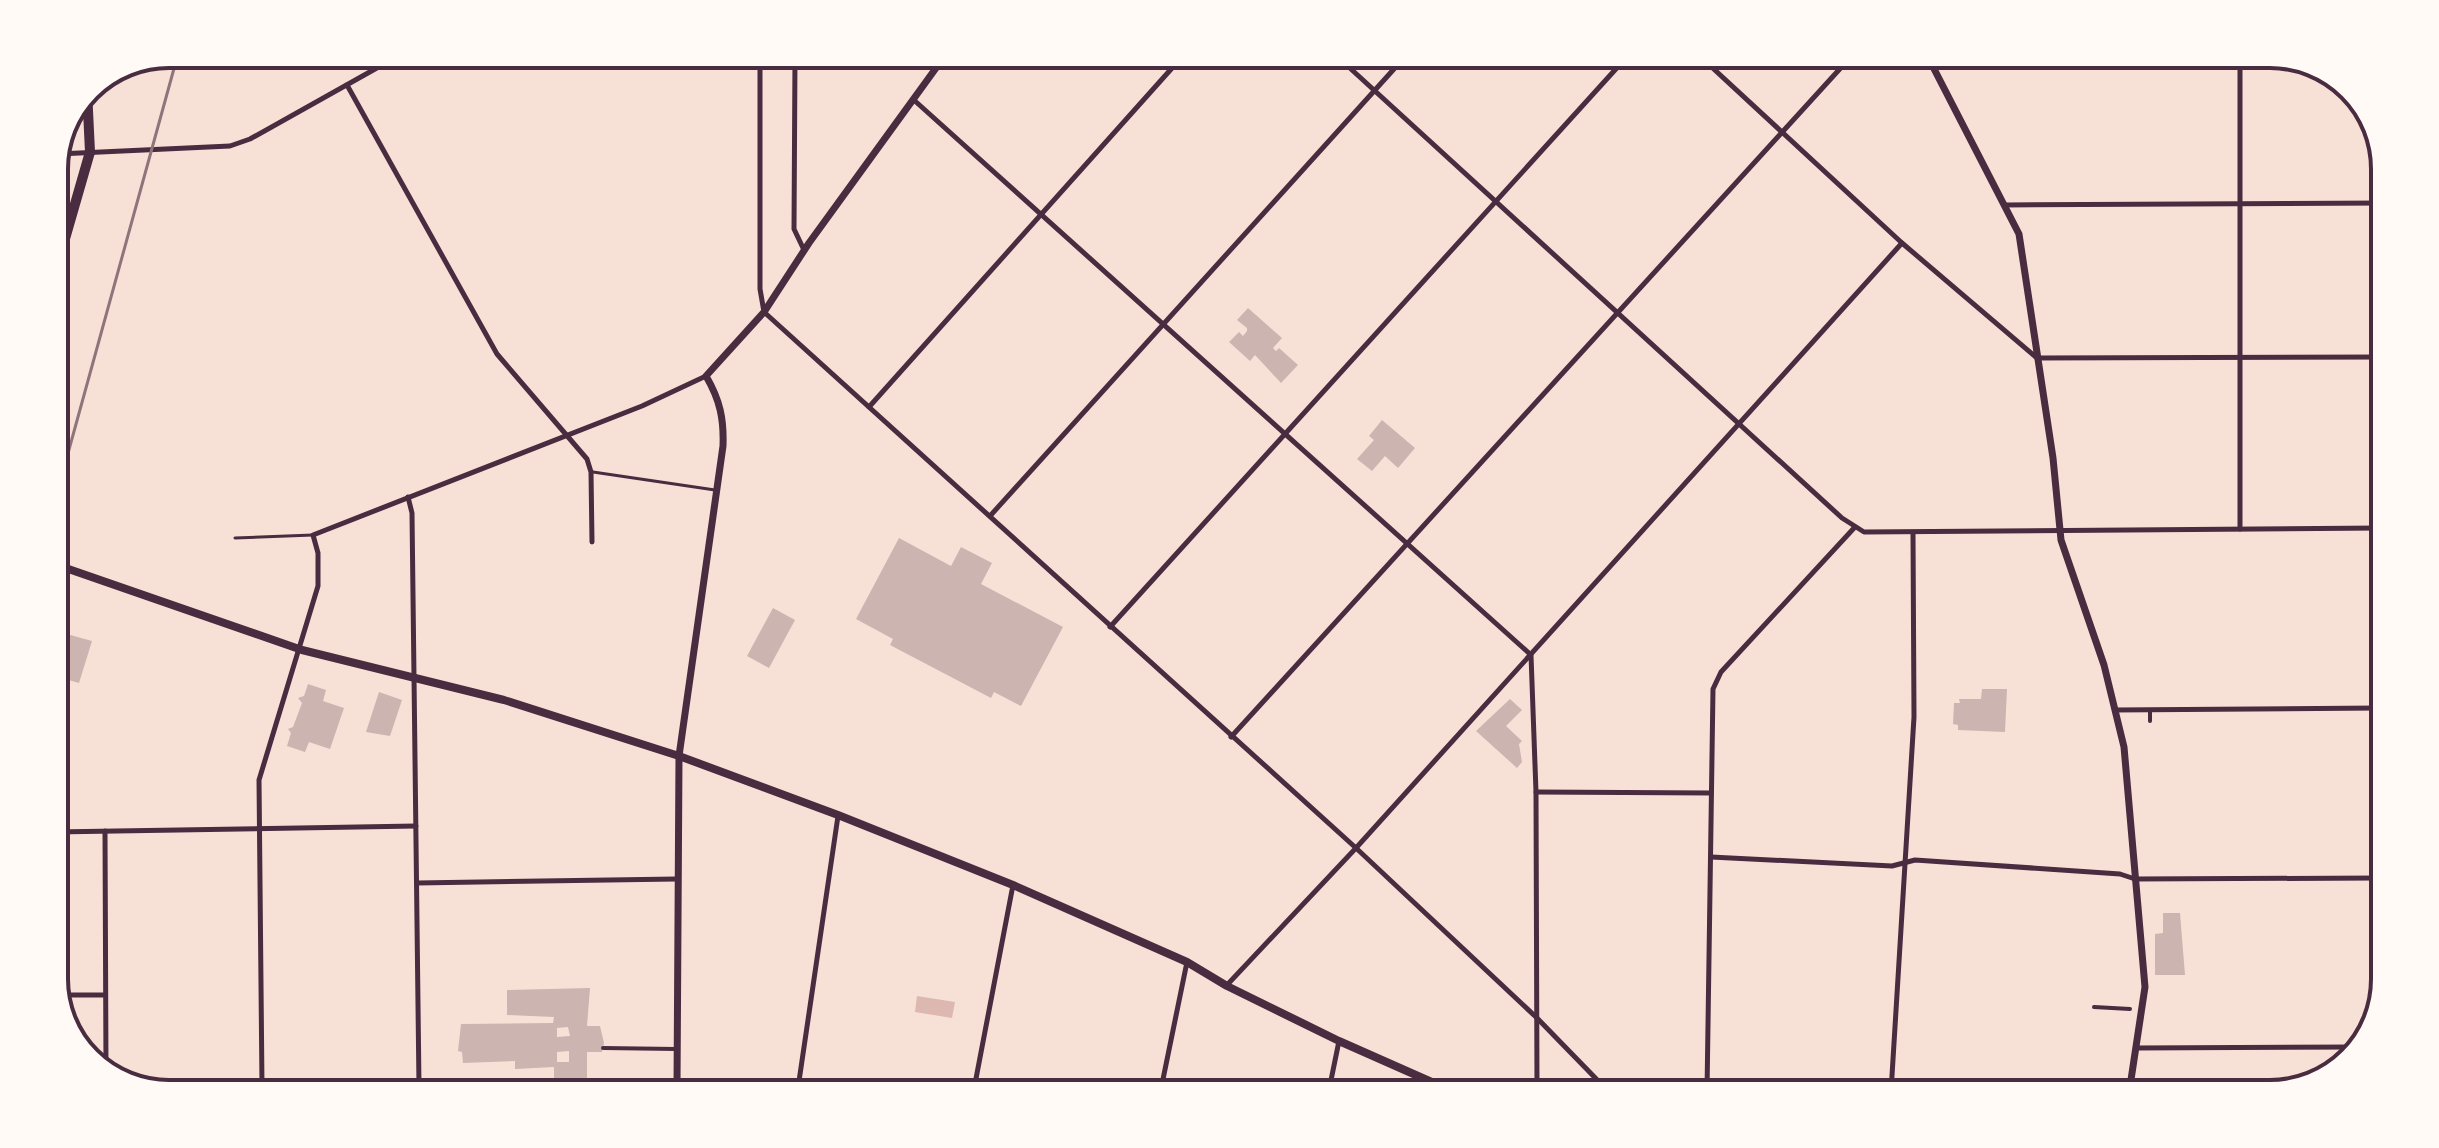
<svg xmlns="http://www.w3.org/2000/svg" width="2439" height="1148" viewBox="0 0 2439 1148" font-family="Inter,sans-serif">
<rect width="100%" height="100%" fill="#f7e1d7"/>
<path fill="#dcb8b0" d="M917,996L955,1002L952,1018L915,1012Z"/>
<g fill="#ccb4b1" fill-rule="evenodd">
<path d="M1248,308L1282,338L1273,348L1276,351L1279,348L1298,365L1281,383L1255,355L1250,361L1229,342L1239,332L1243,336L1247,331V328L1237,320Z"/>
<path d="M1382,420L1415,448L1398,468L1385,456L1372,471L1357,459L1374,440L1369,436Z"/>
<path d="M899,538L951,566L961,547L992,563L981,584L1063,627L1021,706L994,692L991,698L890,645L893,639L856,619Z"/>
<path d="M773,608L795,620L769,668L747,656Z"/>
<path d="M63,633L92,641L79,683L54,676Z"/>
<path d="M308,684L326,690L323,701L344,708L330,749L309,742L305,752L287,746L291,733L288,729L293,727L302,703L298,698L304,696Z"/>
<path d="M1982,689H2007L2005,732L1958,730V725L1953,724L1954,703H1960L1959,699H1981Z"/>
<path d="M379,692L402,700L390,736L366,732Z"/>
<path d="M1510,699L1522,710L1506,726L1522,741L1519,744L1522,762L1517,768L1476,731Z"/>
<path d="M2163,913H2180L2185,975H2155V934L2163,933Z"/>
<path d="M590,988L587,1026H600L604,1043L602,1052H587V1084L590,1087H497V1084L545,1082V1078L554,1079V1067L515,1069V1061L463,1063L462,1052L458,1051L461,1024L553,1023L554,1017L507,1015V990ZM568,1027L570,1036L557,1037V1028ZM569,1051V1062H557V1052Z"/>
</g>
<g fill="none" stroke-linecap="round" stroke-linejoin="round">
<g stroke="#4a2c40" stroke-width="3">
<path d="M593,472L715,490"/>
<path d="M235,538L313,535"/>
</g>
<g stroke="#4a2c40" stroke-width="4">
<path d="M2150,710V721"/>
<path d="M2094,1007L2130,1009"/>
<path d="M603,1048L676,1049"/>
</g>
<g stroke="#4a2c40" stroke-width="5">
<path d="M760,56V289L764,312L1356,848L1536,1017L1608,1091"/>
<path d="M795,57L794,229L804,250"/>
<path d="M1340,59L1842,518L1864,532L2381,528"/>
<path d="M1704,60L1902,243L2037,358L2383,357"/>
<path d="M2240,63V529"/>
<path d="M347,85L497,354L587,459L591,472L592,542"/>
<path d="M915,101L1531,655L1536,792L1537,1091"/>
<path d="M58,154L230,146L250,139L400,55"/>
<path d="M2005,205L2384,203"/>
<path d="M869,407L1181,58"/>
<path d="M408,497L412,513L419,1086"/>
<path d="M990,516L1403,59"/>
<path d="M1110,627L1624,60"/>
<path d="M2115,710L2379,708"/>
<path d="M1231,737L1847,61"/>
<path d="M1536,792L1711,793"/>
<path d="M105,831L106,1070"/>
<path d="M54,832L416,826"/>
<path d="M1711,857L1892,866L1915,860L2120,874L2135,879L2378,878"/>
<path d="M417,883L676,879"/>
<path d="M1227,985L1356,848L1902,243"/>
<path d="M58,995H105"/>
<path d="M2136,1048L2356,1047"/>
<path d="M262,1086L259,780L318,586V553L313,535L642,406L706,376"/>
<path d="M677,1086L874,1082L971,1089"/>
<path d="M798,1088L838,816"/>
<path d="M974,1089L1013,885"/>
<path d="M1161,1089L1187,962"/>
<path d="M1329,1090L1339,1041"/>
<path d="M1707,1092L1713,689L1721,672L1855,527"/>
<path d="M1891,1092L1914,717L1913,533"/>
</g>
<g stroke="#4a2c40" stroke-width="7">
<path d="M1930,61L2019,234L2053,458L2061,540L2104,665L2124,747L2145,987L2129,1093"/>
<path d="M677,1087L679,756"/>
</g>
<path stroke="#4a2c40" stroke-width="7" d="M679,756L723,446C724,419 720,400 706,376L764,312L809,243L944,57"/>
<path stroke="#4a2c40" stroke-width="8" d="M54,564L302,650L504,700L679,756L838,815L1013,885L1187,962L1227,986L1339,1041L1452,1091"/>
<path stroke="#4a2c40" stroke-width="10" d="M54,277L90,152L87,90"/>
<path stroke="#8f747c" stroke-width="3" d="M54,504L178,54"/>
</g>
<path d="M0 0H2439V1148H0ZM169 68H2270A101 101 0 0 1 2371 169V979A101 101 0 0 1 2270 1080H169A101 101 0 0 1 68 979V169A101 101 0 0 1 169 68Z" fill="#fffaf5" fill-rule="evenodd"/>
<path fill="none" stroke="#4a2c40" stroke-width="4" d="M169 68H2270A101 101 0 0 1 2371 169V979A101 101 0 0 1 2270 1080H169A101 101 0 0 1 68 979V169A101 101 0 0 1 169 68Z"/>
</svg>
